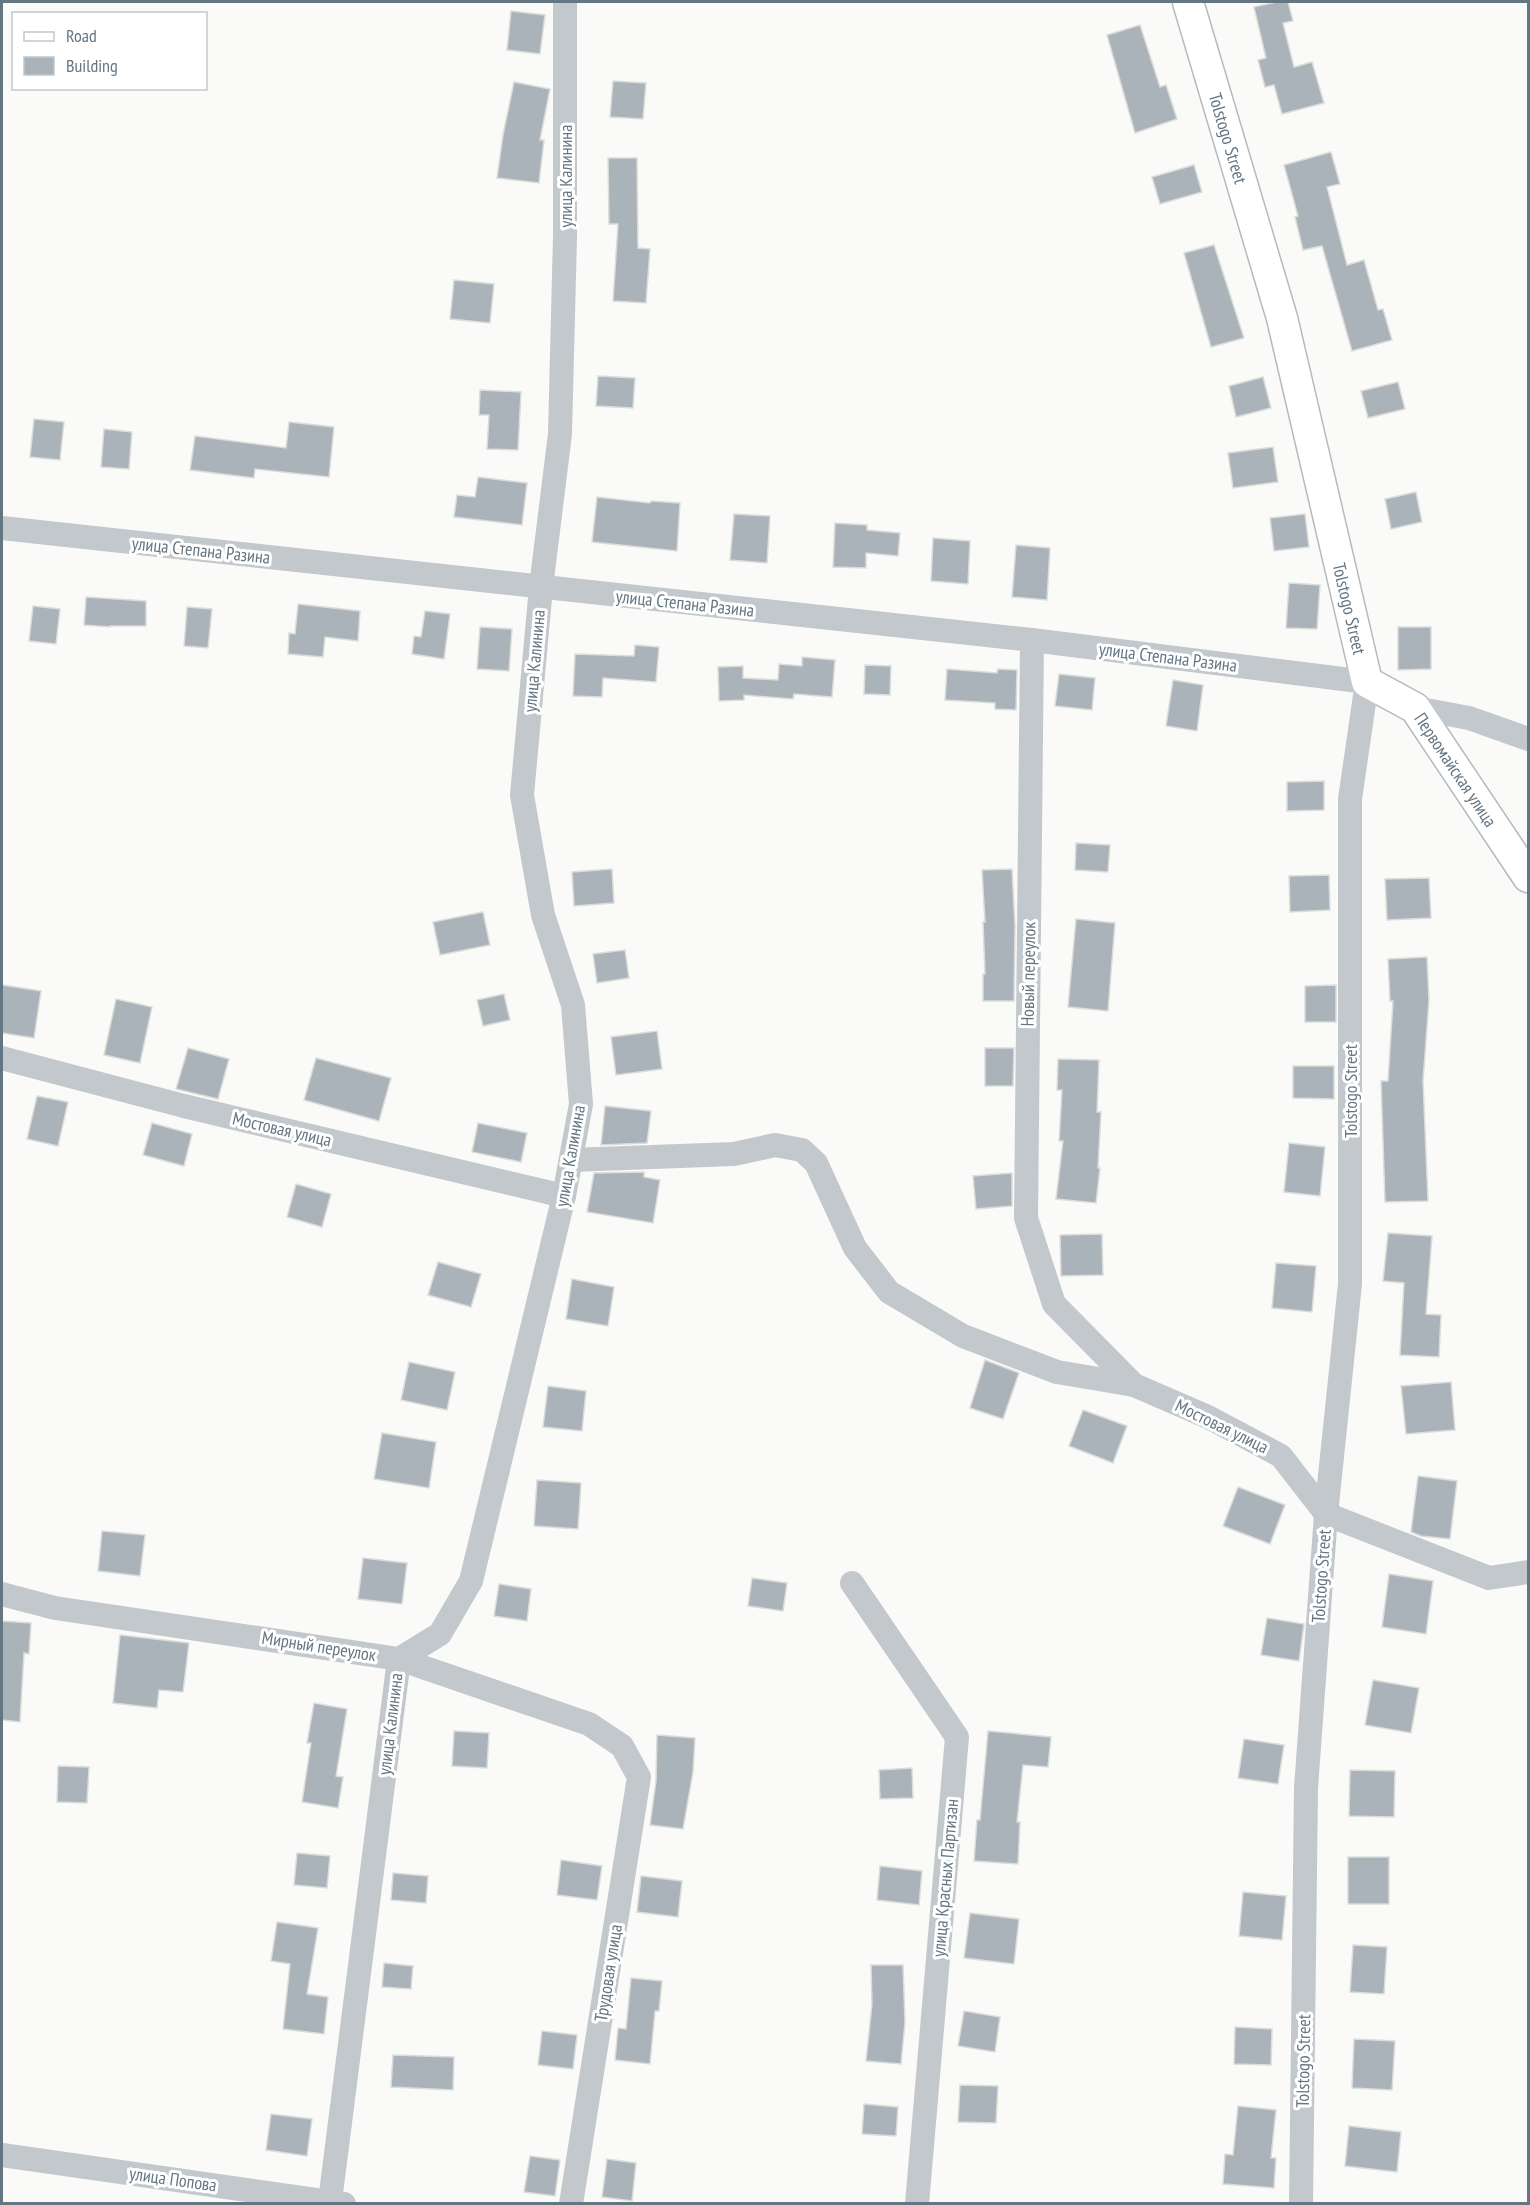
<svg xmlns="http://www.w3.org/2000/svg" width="1530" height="2205" viewBox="0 0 1530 2205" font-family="'PT Sans Narrow',sans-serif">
<rect width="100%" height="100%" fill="#fafaf8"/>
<g fill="#aab3b9" stroke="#dcdcda" stroke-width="1.5">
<path d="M1277,2H1288L1293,21L1283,23L1294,67L1312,62L1324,103L1282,114L1274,85L1265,87L1258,60L1266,58L1254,7Z"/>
<path d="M511,11L545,15L540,54L507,50Z"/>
<path d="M1140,25L1160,87L1166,85L1177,119L1135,133L1107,35Z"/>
<path d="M613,81L646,83L643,119L610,117Z"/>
<path d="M514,82L550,89L540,140H544L539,183L497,178L503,135Z"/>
<path d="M1331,152L1340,184L1327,187L1347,265L1364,260L1378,310L1383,309L1392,340L1352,351L1322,246L1303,250L1295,217L1298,216L1284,165Z"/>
<path d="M608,158H637L638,248L650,249L646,303L613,301L618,224H609Z"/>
<path d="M1194,165L1202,192L1160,204L1152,177Z"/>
<path d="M1214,245L1244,338L1211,347L1184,253Z"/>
<path d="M454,280L494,284L490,323L450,319Z"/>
<path d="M598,376L635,378L633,408L596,406Z"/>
<path d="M1263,377L1271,408L1236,417L1229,386Z"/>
<path d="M1398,382L1405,409L1368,418L1361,391Z"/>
<path d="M480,390L521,392L518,450L487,449L489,415H479Z"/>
<path d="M34,419L64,422L60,460L30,457Z"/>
<path d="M289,422L334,427L329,477L255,469L254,478L190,470L195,436L286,448Z"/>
<path d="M104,429L132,432L129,469L101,467Z"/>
<path d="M1273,447L1278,482L1233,488L1228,453Z"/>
<path d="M478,477L527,483L522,525L454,517L457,495L475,497Z"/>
<path d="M1416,492L1422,522L1391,529L1385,499Z"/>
<path d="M597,497L650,503L651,501L680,503L677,551L592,542Z"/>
<path d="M734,514L770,516L767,563L730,560Z"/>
<path d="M1305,514L1309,547L1274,551L1270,518Z"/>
<path d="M835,523L867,525V530L900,533L898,556L866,553V568L833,567Z"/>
<path d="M933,538L970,541L968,584L931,581Z"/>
<path d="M1016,545L1050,548L1047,600L1012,597Z"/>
<path d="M1289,583L1320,585L1317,629L1286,628Z"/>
<path d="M86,597L146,601V626H110V627L84,625Z"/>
<path d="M298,604L360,611L358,641L325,637L323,657L288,654L289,633L295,634Z"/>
<path d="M33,606L60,609L56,644L29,641Z"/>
<path d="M187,607L212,609L208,648L184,646Z"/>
<path d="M425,611L450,614L444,659L412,654L414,636L421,637Z"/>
<path d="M480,627L512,629L509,671L477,669Z"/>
<path d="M1398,627H1431V669L1398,670Z"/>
<path d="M635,645L659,647L656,682L603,678L602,697L573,696L575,654L634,656Z"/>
<path d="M802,657L835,660L832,697L794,694L793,699L744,695V700L719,701L718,667L743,666V678L778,680L779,664L802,666Z"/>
<path d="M865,665L891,666L890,695L864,694Z"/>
<path d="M947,669L997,673L998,669L1017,670L1016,710L995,709V703L945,700Z"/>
<path d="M1059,674L1095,678L1092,710L1055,706Z"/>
<path d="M1173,680L1203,685L1197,731L1166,726Z"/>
<path d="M1324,781V810L1287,811V782Z"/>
<path d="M1076,843L1110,845L1108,872L1075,870Z"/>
<path d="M612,869L614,903L574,906L572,872Z"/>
<path d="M1012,869L1015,926L1014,1001H983V974H985L983,922H985L982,870Z"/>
<path d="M1329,875L1330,910L1290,912L1289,876Z"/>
<path d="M1429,878L1431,918L1387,920L1385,879Z"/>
<path d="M483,912L490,945L440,955L433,922Z"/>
<path d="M1076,919L1115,923L1108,1011L1068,1007Z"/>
<path d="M625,950L629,978L597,983L593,954Z"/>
<path d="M1427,957L1429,1000L1423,1081L1428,1201L1385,1202L1381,1081H1388L1393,1001H1390L1388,959Z"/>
<path d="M2,985L41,991L34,1038L2,1033Z"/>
<path d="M1336,985V1022H1305V986Z"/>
<path d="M504,994L510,1020L483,1026L477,1000Z"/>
<path d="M116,999L152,1007L140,1063L104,1055Z"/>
<path d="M657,1031L662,1069L616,1075L611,1037Z"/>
<path d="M188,1048L229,1059L218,1099L176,1089Z"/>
<path d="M985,1048H1014L1013,1086H985Z"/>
<path d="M316,1058L391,1078L379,1121L304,1100Z"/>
<path d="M1058,1059L1099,1060L1097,1112H1101L1098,1168H1100L1096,1203L1056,1199L1063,1141H1059L1062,1090H1057Z"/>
<path d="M1293,1066H1334V1099L1293,1098Z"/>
<path d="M37,1096L68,1102L58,1146L27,1139Z"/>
<path d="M605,1106L651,1111L647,1143L601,1145Z"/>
<path d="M152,1123L192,1134L184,1166L143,1155Z"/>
<path d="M478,1123L527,1133L521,1162L472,1152Z"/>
<path d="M1289,1143L1325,1147L1320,1196L1284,1192Z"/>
<path d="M644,1172V1177L660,1180L653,1223L587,1212L594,1173Z"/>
<path d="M1012,1173V1206L976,1209L973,1176Z"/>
<path d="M296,1184L331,1194L322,1227L287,1217Z"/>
<path d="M1388,1233L1432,1236L1426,1314L1441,1315L1439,1357L1400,1355L1404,1283L1383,1281Z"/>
<path d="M1102,1234L1103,1275L1061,1276L1060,1235Z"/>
<path d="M438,1262L481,1274L471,1307L428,1295Z"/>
<path d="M1276,1263L1316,1266L1312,1312L1272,1308Z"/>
<path d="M572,1279L614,1287L608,1326L566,1319Z"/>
<path d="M985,1360L1019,1373L1003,1419L970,1408Z"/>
<path d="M409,1362L455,1372L447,1410L401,1400Z"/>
<path d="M1451,1382L1455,1430L1406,1434L1401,1386Z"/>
<path d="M548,1386L586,1391L582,1431L543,1427Z"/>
<path d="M1083,1410L1127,1426L1113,1463L1069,1446Z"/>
<path d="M382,1433L436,1442L429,1488L374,1479Z"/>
<path d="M1418,1476L1457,1481L1450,1539L1421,1536L1411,1532Z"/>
<path d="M537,1480L581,1483L578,1529L534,1526Z"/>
<path d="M1238,1487L1285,1505L1270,1544L1223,1526Z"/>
<path d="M102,1531L145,1535L140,1576L98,1571Z"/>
<path d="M363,1558L407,1563L402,1604L358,1599Z"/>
<path d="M1389,1574L1433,1581L1426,1634L1382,1627Z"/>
<path d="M752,1578L787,1583L783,1611L748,1606Z"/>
<path d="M499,1584L531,1589L527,1621L494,1616Z"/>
<path d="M1267,1618L1304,1624L1299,1661L1261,1655Z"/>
<path d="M2,1621L31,1623L29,1654L24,1653L20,1722L2,1720Z"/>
<path d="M120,1635L189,1643L183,1692L159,1690L157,1708L113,1703Z"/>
<path d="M1373,1680L1419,1688L1411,1733L1365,1725Z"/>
<path d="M314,1703L347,1709L336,1776L343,1777L338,1808L302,1802L311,1743H307Z"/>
<path d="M454,1731L489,1733L487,1768L452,1766Z"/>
<path d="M988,1731L1051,1737L1048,1767L1023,1765L1017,1822H1020L1018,1864L974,1861L977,1820H980Z"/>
<path d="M657,1735L695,1738L693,1772L683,1829L650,1825L656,1781Z"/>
<path d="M1244,1739L1284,1745L1278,1784L1238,1778Z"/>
<path d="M58,1766L89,1767L87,1803L57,1802Z"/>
<path d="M912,1768L913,1798L880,1799L879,1770Z"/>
<path d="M1350,1770L1395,1771L1394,1817L1349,1816Z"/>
<path d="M297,1853L330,1856L327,1888L294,1885Z"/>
<rect x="1348" y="1857" width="41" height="47"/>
<path d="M561,1860L602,1866L597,1900L557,1895Z"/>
<path d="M880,1866L922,1871L919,1905L877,1900Z"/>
<path d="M393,1873L428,1876L426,1903L391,1900Z"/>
<path d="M641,1876L682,1881L678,1917L637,1912Z"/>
<path d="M1243,1892L1286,1896L1282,1940L1239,1936Z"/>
<path d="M970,1913L1019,1919L1014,1964L964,1958Z"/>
<path d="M277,1922L318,1928L307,1994L328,1997L324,2034L283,2029L290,1964L271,1961Z"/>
<path d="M1353,1945L1387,1947L1384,1994L1350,1992Z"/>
<path d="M384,1963L413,1966L411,1989L382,1987Z"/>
<path d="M871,1965H903L905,2022L901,2064L866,2061L872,2004Z"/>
<path d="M631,1978L662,1981L659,2011H655L650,2064L615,2060L618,2028L626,2029Z"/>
<path d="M964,2011L1000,2017L995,2052L958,2046Z"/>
<path d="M1235,2027L1272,2029L1271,2065L1234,2064Z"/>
<path d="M542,2031L577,2035L573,2069L538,2065Z"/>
<path d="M1354,2039L1395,2041L1392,2090L1352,2088Z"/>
<path d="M393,2055L454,2057L453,2090L391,2087Z"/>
<path d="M960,2085L998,2086L996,2123L958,2122Z"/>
<path d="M864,2104L898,2107L896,2136L862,2134Z"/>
<path d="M1238,2106L1276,2110L1271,2158H1276L1274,2188L1223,2184L1225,2154L1233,2155Z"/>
<path d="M271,2114L312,2119L307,2156L266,2150Z"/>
<path d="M1349,2126L1401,2132L1397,2172L1345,2166Z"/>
<path d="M530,2156L560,2160L555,2196L524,2192Z"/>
<path d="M607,2159L636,2163L632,2201L602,2197Z"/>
</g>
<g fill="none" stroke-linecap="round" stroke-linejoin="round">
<defs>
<g id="major">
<path id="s1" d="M1188,2L1282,318L1367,682L1415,708L1528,877"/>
</g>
</defs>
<use href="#major" stroke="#b5babe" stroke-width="33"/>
<g stroke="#c3c8cc" stroke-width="24">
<path d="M2,528L1032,640L1367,682L1350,799V1284L1326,1514L1306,1788L1301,2204"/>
<path d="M1032,640L1026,1218L1054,1304L1134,1385L1208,1417L1281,1456L1326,1514L1489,1578L1528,1572"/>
<path d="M1415,708L1469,718L1528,739"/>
<path d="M2,1058L184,1106L564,1196"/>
<path d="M571,1160L734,1154L775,1145L802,1150L816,1163L855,1248L889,1292L963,1336L1057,1372L1134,1385"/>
<path d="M852,1583L957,1737L917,2204"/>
<path d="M2,1594L55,1608L399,1659L589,1724L622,1746L639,1777L571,2204"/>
<path d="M2,2155L344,2204"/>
<path d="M330,2201L399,1659L440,1634L471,1581L564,1196L581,1104L573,1005L543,915L522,795L541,587L560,434L565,236V2"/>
</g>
<use href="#major" stroke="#fff" stroke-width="30"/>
</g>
<g text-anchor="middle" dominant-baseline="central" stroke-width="6" stroke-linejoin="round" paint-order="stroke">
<g font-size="18" fill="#657683" stroke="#fff">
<text stroke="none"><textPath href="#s1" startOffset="142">Tolstogo Street</textPath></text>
<text transform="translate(565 176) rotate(-90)">улица Калинина</text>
<text transform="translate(201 550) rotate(6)">улица Степана Разина</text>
<text transform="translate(685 603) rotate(6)">улица Степана Разина</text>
<text stroke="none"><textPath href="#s1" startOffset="628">Tolstogo Street</textPath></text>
<text transform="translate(1168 657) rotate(7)">улица Степана Разина</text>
<text transform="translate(534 661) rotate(-85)">улица Калинина</text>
<text stroke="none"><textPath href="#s1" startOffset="832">Первомайская улица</textPath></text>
<text transform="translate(1028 974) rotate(-89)">Новый переулок</text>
<text transform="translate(1350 1091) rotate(-90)">Tolstogo Street</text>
<text transform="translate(282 1129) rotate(13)">Мостовая улица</text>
<text transform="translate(570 1156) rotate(-80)">улица Калинина</text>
<text transform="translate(1222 1426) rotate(26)">Мостовая улица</text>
<text transform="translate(1321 1576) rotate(-86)">Tolstogo Street</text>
<text transform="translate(319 1646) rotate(9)">Мирный переулок</text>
<text transform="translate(390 1724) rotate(-83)">улица Калинина</text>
<text transform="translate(945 1878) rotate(-85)">улица Красных Партизан</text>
<text transform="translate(608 1973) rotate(-81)">Трудовая улица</text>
<text transform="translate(1303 2061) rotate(-89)">Tolstogo Street</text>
<text transform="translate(173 2179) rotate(8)">улица Попова</text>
</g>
</g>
<rect width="1530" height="2205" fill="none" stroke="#657683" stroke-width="6"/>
<rect x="12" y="12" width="195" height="78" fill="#ffffff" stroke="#c1c8cd" stroke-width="1.5"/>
<rect x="24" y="32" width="30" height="9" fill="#ffffff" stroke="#c1c8cd" stroke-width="1.5"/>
<text x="66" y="42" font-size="18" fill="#657683">Road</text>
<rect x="24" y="57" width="30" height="18" fill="#aab3b9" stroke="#c1c8cd" stroke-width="1.5"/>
<text x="66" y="72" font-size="18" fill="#657683">Building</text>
</svg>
